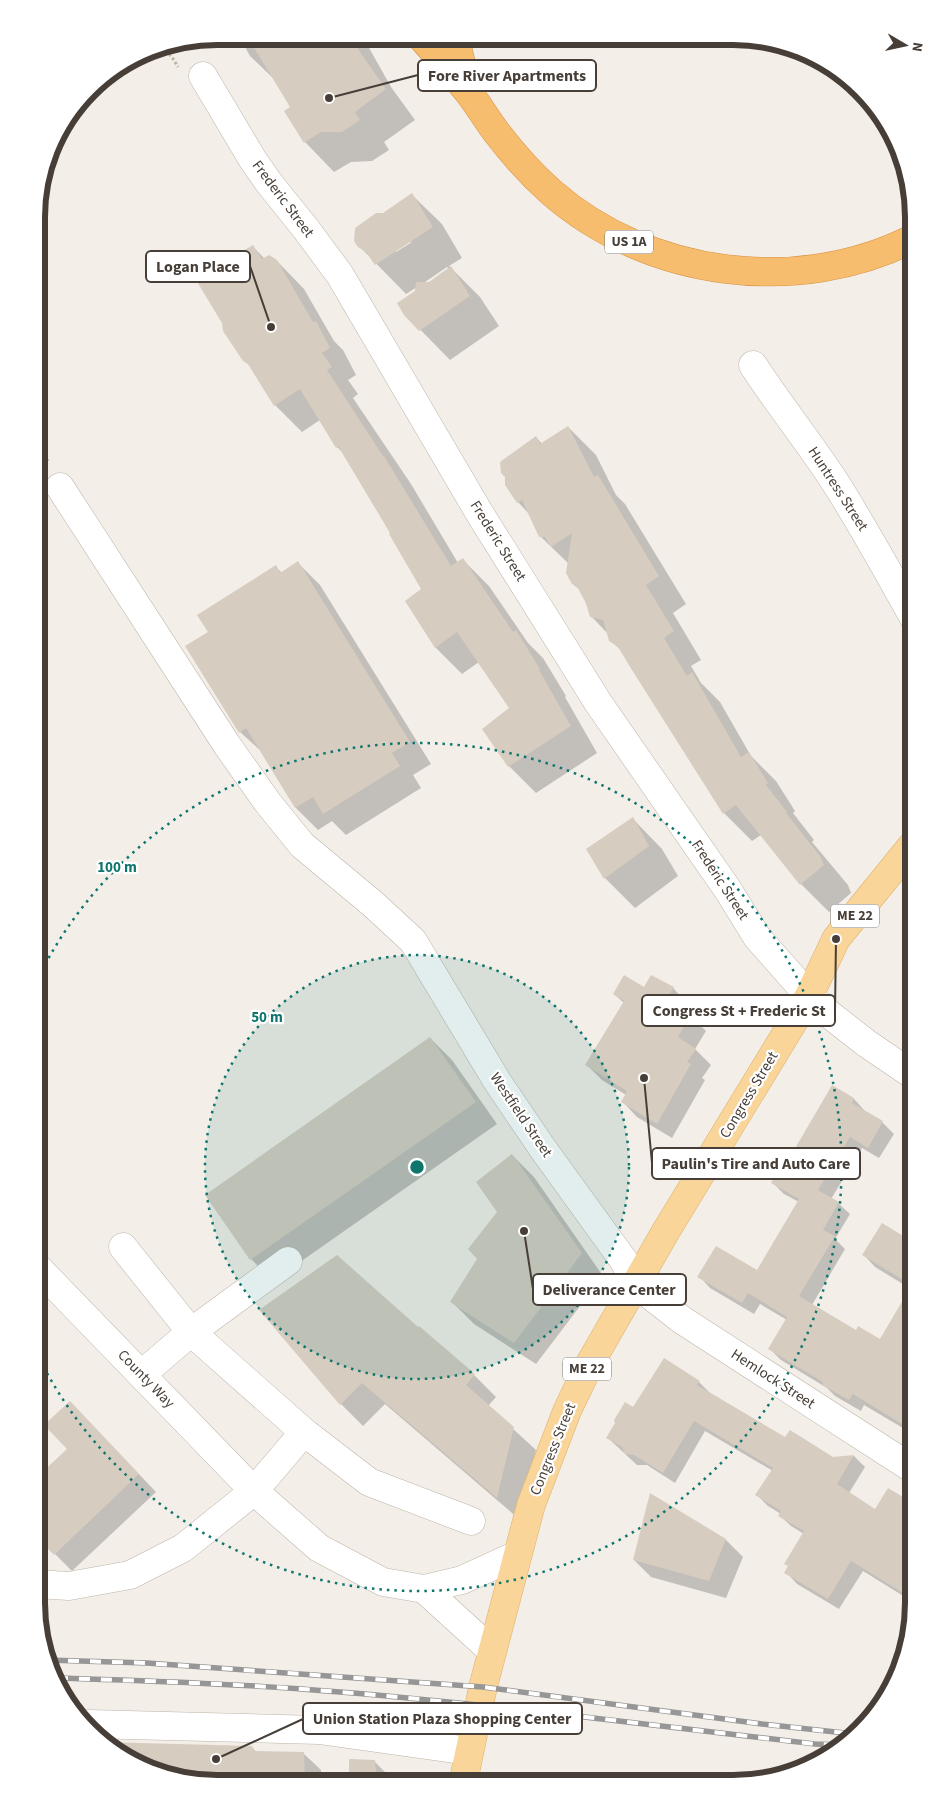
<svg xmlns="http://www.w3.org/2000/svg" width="950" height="1820" viewBox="0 0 950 1820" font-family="'Source Sans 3',sans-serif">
<rect width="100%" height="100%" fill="#f3eee8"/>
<g fill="#0003" fill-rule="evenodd">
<path d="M239,36L363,37L391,87L415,120L384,142L389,150L372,161L351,162L334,172L305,142L291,107L276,81L250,56Z"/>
<path d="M412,195L442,224L462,258L449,266L480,297L499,326L450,360L405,314L417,287L406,294L359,246L383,214ZM408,242H412L396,252L395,250ZM447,267L449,269L429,283L422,284Z"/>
<path d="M253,247L265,259L277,261L304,289L334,341L343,350L356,375L348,380L358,394L353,398L411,484L458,563L462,559L489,586L528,643L543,658L566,696L565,697L597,753L536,793L509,766L511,709L479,662L462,674L435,647L422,589L392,534L345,455L337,447L320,420L302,432L275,405L253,369L244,360Z"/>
<path d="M568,427L596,455L616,495L625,504L686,604L673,613L701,660L691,666L701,683L720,702L751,756L776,781L795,811L793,813L814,840L812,842L848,885L851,893L829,912L801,884L761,835L752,841L724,813L623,652L610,640L608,634L592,617L581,591L573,584L569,564L540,536L530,515L518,502L536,437L542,444Z"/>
<path d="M298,563L320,585L431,764L413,775L421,788L346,835L332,821L318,830L296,808L263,753L240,732L209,632L276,567L282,573Z"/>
<path d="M633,819L662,849L678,876L635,908L605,878Z"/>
<path d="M673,988L688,1004L683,1011L690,1015L706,1031L695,1049L711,1065L702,1078L705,1080L672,1138L637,1117L622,1101L626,1095L602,1080L587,1065L624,1003L614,994L645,989Z"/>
<path d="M430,1038L452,1060L497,1124L273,1281L251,1259Z"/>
<path d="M833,1087L854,1099L865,1111V1112L882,1122L894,1134L879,1158L862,1148L831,1199L838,1203L850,1214L835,1239L845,1249L812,1305L856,1332L880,1340L911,1289L875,1267L864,1255L909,1241L913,1233V1434L864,1405L861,1411L835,1396L827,1388L781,1360L770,1349L787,1320L760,1304L754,1314L710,1288L699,1276L758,1272L799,1202L784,1194L773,1183L790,1159Z"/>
<path d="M512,1155L534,1177L603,1276L536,1364L474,1324L452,1302L479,1259L498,1212Z"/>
<path d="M261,1311L418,1329L474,1375L496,1397L488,1406L536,1450L519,1519L385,1404L363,1426L341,1404Z"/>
<path d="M699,1382L710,1393L786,1439L833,1458L854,1456L865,1467L849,1493L876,1511L889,1489L913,1504V1602L863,1571L839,1609L797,1584L786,1572L804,1534L791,1526L779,1515L781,1514L768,1506L757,1495L773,1471L705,1431L675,1483L647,1465H637L608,1438L633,1409Z"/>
<path d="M70,1402L156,1492L72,1571L55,1554L68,1449Z"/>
<path d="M651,1495L726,1540L743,1557L726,1598L651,1577L634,1560Z"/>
<path d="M104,1743L252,1747L256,1752L303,1753L321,1770V1783L193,1782L137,1765Z"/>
<path d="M374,1761L388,1775H392L400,1783H350Z"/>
</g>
<g fill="#d7ccc0">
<path d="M247,36L351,37L362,55L386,89L355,112L360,120L342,132H321L304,143L284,111L290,107Z"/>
<path d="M412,193L433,227L375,265L366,252L358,247L354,241L355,228L376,213H383Z"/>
<path d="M253,245L262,259L269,255L277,260L313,322L316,321L330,348L322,353L332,367L327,370L383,456H384L451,566L463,558L513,632L516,630L540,669L539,670L571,726L508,767L482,729L509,708L457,632L435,648L405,601L421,589L389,534L390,533L338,446L336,448L300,389L274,406L248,364L243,361L223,331L222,323L196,280Z"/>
<path d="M451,266L470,296L419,331L404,315L397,303L415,291L416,282H429Z"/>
<path d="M568,426L594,477L598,475L659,576L646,585L674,631L664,638L687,676L692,672L741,757L749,752L768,783L766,785L787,812L786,813L820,856L824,865L800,885L736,805L723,814L632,670L618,647L609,641L603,620L590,617L586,603L576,585L572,584L566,573L572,533L551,547L545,537H539L522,500L517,503L505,485V477L501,473L500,462L536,436L540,444Z"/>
<path d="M298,561L410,742L392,753L400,766L323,814L313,797L295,808L246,728L239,733L185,646L208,632L197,615L276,565L280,573Z"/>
<path d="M633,817L649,846L604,879L586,849Z"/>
<path d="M624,975L644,987L651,975L674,987L666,1000L691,1014L678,1037L696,1049L687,1062L691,1064L657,1124L621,1102L627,1091L585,1065L624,1001L613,994Z"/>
<path d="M430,1037L476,1102L250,1260L205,1195Z"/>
<path d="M832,1085L854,1098L852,1103L883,1121L868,1148L850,1137L818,1190L839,1202L823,1230L835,1236L799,1296L856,1330L858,1326L880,1339L913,1283V1412L905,1426L853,1394L849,1400L822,1385L823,1382L768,1349L787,1317L748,1293L742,1303L697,1277L716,1246L757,1270L799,1199L771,1183L787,1156L790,1157Z"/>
<path d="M512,1154L582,1253L514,1343L450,1302L477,1259L468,1249L497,1212L476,1182Z"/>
<path d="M882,1223L913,1242V1265L903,1280L862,1255Z"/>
<path d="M337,1255L418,1327L419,1326L475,1374L466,1385L514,1427L497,1498L362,1383L340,1405L259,1310Z"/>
<path d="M664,1358L700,1381L697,1385L785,1437L790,1430L833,1457L854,1455L837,1484L875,1509L888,1488L913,1503V1576L903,1593L851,1561L828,1599L784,1573L788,1566L784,1564L804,1531L778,1516L781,1511L755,1495L773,1468L694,1421L663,1473L634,1455L625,1454L622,1447L606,1438L615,1423L614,1420L625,1402L633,1407Z"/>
<path d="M70,1401L139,1474L54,1555L36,1537V1478L67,1449L44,1425Z"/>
<path d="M650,1493L726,1539L709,1581L633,1560Z"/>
<path d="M102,1742L252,1746L254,1751L304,1752L305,1782H193L137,1765Z"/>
<path d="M349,1759L375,1760L377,1783H349Z"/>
</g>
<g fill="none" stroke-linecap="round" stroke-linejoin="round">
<defs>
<g id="minor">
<path d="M203,76L253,160L269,183L306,229L340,275L480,514L599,704L728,890L757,937L809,996L829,1014L866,1043L913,1075"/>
<path d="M753,365C779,405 809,442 835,482C863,526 888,572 914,618"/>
<path d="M60,487L227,745L268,803L302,845L373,904L413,941L497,1081L543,1149L624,1261L637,1285L682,1320L913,1469"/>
<path d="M123,1247L191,1332L142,1374"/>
<path d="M288,1261L191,1332L304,1432L369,1482L471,1521"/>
<path d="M37,1267L254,1491L319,1548L383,1582L424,1589L462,1580L517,1555"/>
<path d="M36,1584L69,1586L130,1575L183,1548L254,1491L304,1432"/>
<path d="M424,1589L492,1651"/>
<path d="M88,1724L319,1730L469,1751"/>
</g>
<path id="major" d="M463,1783L483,1687L531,1505L567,1411L589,1365L666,1231L809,996L836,939L914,843"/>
<g id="highway">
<path d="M422,38C438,56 454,74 469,93C479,106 487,120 497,133C513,154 531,174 551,192C648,277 798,297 914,238"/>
<path d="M455,38L467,87"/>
</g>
</defs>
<use href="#minor" stroke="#beb5aa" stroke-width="29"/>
<use href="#major" stroke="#deb16a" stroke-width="29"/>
<use href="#highway" stroke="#d6903f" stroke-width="29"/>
<g stroke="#bfb09c" stroke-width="3" stroke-dasharray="2.5 2.5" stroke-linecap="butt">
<path d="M162,47L172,57L178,67"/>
<path d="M92,88L151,49"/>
<path d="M38,421L39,433L48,461"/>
</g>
<use href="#minor" stroke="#fff" stroke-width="28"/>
<use href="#major" stroke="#f9d59a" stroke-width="28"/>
<use href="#highway" stroke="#f7bd6f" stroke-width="28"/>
<defs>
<g id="rail">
<path d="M46,1660L147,1663L483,1687L762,1724L854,1734"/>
<path d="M57,1678C151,1681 246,1684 340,1692C499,1705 657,1726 815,1744L842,1745"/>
</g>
</defs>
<use href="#rail" stroke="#969696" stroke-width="5.5"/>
<use href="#rail" stroke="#fff" stroke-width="4" stroke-dasharray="11" stroke-linecap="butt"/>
</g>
<circle cx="417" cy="1167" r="212" fill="#0f766e" fill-opacity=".12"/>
<g fill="none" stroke="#0f766e" stroke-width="2.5" stroke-dasharray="2.5 5">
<circle cx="417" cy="1167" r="212"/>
<path d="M38 978A424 424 0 1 1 38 1356"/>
</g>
<g text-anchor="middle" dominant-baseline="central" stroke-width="4.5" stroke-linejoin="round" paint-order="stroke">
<g fill="#fff" stroke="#7e7873" stroke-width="1">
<rect x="605" y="230.5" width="48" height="23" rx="4"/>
<rect x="831" y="904.5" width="48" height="23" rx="4"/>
<rect x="563" y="1357.5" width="48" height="23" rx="4"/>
</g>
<g font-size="14" font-weight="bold" fill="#463e37">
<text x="629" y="242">US 1A</text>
<text x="855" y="916">ME 22</text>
<text x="587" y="1369">ME 22</text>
</g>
<g font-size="15" fill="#463e37" stroke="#fff">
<text transform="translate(283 199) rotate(53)">Frederic Street</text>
<text transform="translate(838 489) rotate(57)">Huntress Street</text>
<text transform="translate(498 541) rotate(58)">Frederic Street</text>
<text transform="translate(720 880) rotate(57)">Frederic Street</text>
<text transform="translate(749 1095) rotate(-59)">Congress Street</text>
<text transform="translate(521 1115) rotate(56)">Westfield Street</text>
<text transform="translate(146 1379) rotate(46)">County Way</text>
<text transform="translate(773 1379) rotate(33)">Hemlock Street</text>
<text transform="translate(553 1449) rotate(-68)">Congress Street</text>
</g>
</g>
<path d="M0 0H950V1820H0ZM217 45H733A172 172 0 0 1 905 217V1603A172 172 0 0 1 733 1775H217A172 172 0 0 1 45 1603V217A172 172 0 0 1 217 45Z" fill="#fff" fill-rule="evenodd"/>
<path fill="none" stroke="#463e37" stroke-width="6" d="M217 45H733A172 172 0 0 1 905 217V1603A172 172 0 0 1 733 1775H217A172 172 0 0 1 45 1603V217A172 172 0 0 1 217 45Z"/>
<circle cx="417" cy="1167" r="8" fill="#0f766e" stroke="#fff" stroke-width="2.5"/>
<g font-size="15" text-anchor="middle" font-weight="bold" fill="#0f766e" stroke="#fff" stroke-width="4.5" stroke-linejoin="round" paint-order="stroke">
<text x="117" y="872">100 m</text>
<text x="267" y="1022">50 m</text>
</g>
<path fill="none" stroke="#463e37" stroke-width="2" d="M329 98L418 75M271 327L250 266M836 939L835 1011M644 1078L652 1163M524 1231L533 1289M216 1759L303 1719"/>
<g fill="#463e37" stroke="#fff" stroke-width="2">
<circle cx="329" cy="98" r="5"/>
<circle cx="271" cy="327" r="5"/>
<circle cx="836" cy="939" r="5"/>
<circle cx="644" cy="1078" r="5"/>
<circle cx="524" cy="1231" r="5"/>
<circle cx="216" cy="1759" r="5"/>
</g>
<g fill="#fff" stroke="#463e37" stroke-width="2">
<rect x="418" y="60" width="178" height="31" rx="5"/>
<rect x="146" y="251" width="104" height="31" rx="5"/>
<rect x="642" y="995" width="193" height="31" rx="5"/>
<rect x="652" y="1148" width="208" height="31" rx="5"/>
<rect x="533" y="1274" width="153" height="31" rx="5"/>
<rect x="303" y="1703" width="279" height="31" rx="5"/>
</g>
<g font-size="16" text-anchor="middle" font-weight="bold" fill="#463e37">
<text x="507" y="81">Fore River Apartments</text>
<text x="198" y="272">Logan Place</text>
<text x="739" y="1016">Congress St + Frederic St</text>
<text x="756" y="1169">Paulin's Tire and Auto Care</text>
<text x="609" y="1295">Deliverance Center</text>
<text x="442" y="1724">Union Station Plaza Shopping Center</text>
</g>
<g transform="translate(905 45) rotate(99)" stroke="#ffffff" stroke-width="4" paint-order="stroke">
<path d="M0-4L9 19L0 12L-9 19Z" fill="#463e37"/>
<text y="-8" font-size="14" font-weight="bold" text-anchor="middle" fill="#463e37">N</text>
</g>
</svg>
